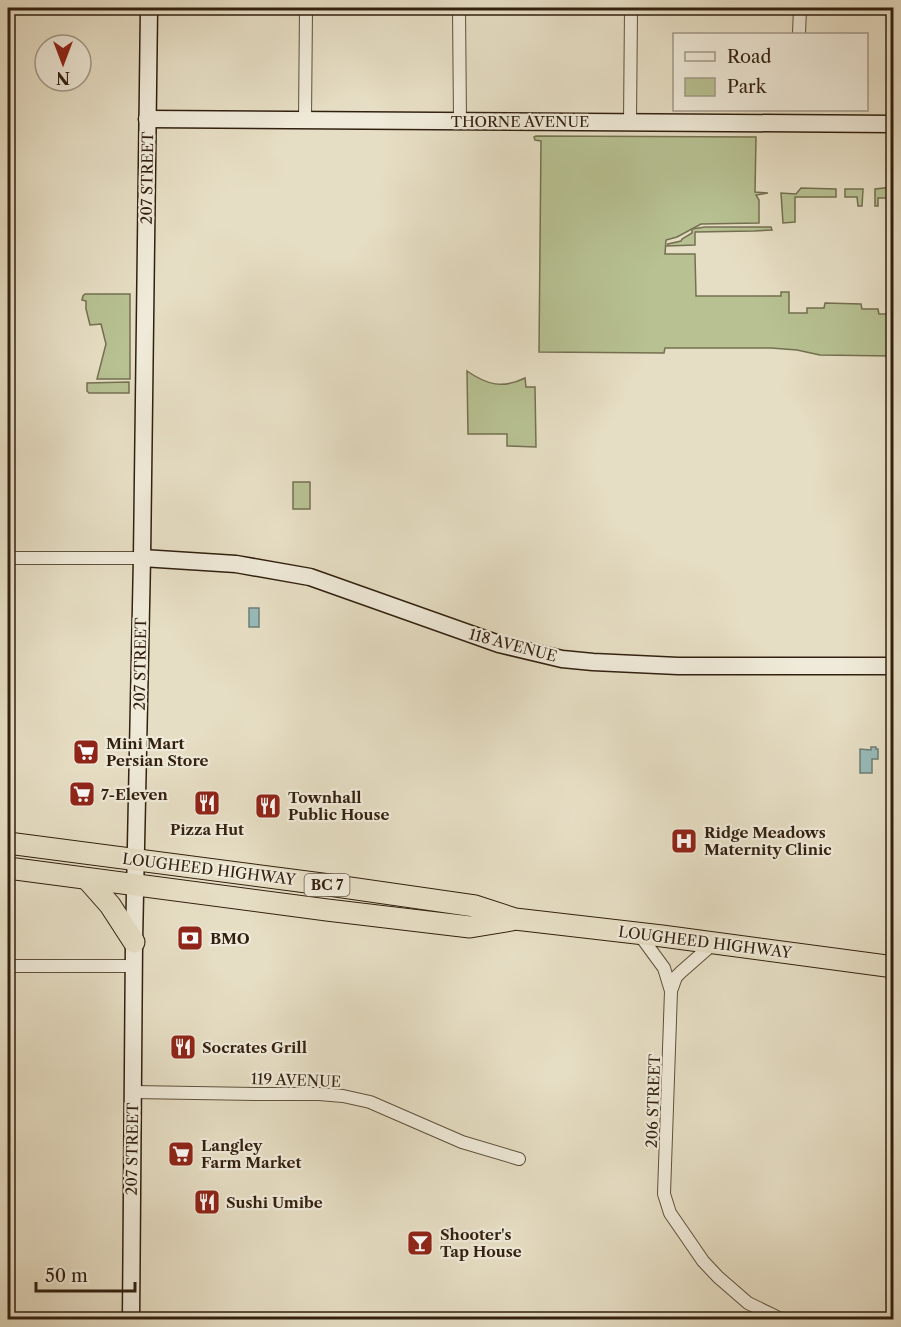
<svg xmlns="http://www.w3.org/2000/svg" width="901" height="1327" viewBox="0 0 901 1327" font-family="'Libre Caslon Text',serif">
<rect width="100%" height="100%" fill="#e6dec4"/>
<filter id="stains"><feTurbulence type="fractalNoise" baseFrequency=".00333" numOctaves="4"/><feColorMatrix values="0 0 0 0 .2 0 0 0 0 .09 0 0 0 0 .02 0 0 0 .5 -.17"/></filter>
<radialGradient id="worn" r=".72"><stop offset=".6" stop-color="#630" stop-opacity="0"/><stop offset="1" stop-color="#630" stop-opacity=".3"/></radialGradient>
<g fill="#b7c192" stroke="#747050" stroke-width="1.5">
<path d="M536,136L756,137L755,192L768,193L756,195L759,200V223L701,224L677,237L666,240L665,254H695L696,296H781V292H789V313H807V308H824L825,303L861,304L862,309H878L879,314H893V356L820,355L797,350L771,348H665L664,353L539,352L541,141L535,140L534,137Z"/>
<path d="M893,187V198H878V206H875V189Z"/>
<path d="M801,188L836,189V197H795V222L783,223L781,193L796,194Z"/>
<path d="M845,189H863L862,206H858L857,197H845Z"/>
<path d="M705,227H771L772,230L754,231L695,232V245L667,246L668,244L681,241L682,239L692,233V229Z"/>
<path d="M85,294H130V379H97L106,344L101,324L90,325L86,309V301L82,300L83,296Z"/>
<path d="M467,371C487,385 503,389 525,378L526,387H535L536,447L507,446V434H468Z"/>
<path d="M129,382V393H89L87,391V383Z"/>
<rect x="293" y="482" width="17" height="27"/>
</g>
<g fill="#97bbba" stroke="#6f7d76" stroke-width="1.5">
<rect x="249" y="608" width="10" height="19"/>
<path d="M871,747H876V749H878V759H872V773H860V749L871,750Z"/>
</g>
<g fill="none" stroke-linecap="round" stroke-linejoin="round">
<defs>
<g id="street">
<path d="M459,8L460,121"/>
<path d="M799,34L800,8"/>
<path d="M305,120L306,8"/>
<path d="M630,122L631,8"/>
<path d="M8,558H142"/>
<path d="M639,934L664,968L671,991L664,1194L670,1213L703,1261L718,1277L748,1303L783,1320"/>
<path d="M8,966H134"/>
<path d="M671,991L676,977L681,972L714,943"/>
<path d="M133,1092L258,1094H319L343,1096L370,1102L462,1142L519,1159"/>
</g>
<g id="secondary">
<path d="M147,119L894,124"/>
<path d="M142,558L236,564L310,577L499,644L562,659L593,662L678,666H894"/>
<path d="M131,1320L134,942L142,558L149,8"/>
</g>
<g id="highway">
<path d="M8,843L322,884L475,906L515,919L662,936L894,967"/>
<path d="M8,868L327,910L470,927L512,920"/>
<path d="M87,879L110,905L134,942"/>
</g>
</defs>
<use href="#street" stroke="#5f503c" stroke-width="14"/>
<use href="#secondary" stroke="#32200f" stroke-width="19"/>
<use href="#highway" stroke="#32200f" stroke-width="23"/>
<use href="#street" stroke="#efead9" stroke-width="12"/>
<use href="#secondary" stroke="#efead9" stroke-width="16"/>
<use href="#highway" stroke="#e6dec4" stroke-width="21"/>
</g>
<defs>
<symbol id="supermarket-square" viewBox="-11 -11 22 22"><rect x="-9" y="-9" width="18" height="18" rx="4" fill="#8f2418" stroke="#efead9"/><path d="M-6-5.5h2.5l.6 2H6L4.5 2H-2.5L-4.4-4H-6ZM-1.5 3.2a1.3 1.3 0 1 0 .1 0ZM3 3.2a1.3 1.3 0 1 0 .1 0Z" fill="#fff"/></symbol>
<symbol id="restaurant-square" viewBox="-11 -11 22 22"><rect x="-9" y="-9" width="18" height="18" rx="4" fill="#8f2418" stroke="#efead9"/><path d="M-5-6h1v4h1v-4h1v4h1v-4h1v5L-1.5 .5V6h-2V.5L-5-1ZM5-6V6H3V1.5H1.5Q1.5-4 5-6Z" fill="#fff"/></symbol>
<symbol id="hospital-square" viewBox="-11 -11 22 22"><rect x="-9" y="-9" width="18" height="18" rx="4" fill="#8f2418" stroke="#efead9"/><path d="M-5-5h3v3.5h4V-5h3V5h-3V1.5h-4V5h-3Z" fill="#fff"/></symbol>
<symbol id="bank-square" viewBox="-11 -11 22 22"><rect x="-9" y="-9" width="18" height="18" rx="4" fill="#8f2418" stroke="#efead9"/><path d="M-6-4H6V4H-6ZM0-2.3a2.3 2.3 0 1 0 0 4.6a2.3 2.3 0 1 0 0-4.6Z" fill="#fff"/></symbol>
<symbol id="bar-square" viewBox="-11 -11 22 22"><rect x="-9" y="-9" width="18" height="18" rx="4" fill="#8f2418" stroke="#efead9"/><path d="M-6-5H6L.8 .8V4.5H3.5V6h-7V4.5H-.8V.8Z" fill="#fff"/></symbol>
</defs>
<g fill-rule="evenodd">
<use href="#supermarket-square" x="71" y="737" width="30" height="30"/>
<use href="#supermarket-square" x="67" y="779" width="30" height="30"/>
<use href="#restaurant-square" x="192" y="788" width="30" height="30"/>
<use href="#restaurant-square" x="253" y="791" width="30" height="30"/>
<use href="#hospital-square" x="669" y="826" width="30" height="30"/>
<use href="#bank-square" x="175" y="923" width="30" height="30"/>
<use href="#restaurant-square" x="168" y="1032" width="30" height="30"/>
<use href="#supermarket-square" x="166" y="1139" width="30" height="30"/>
<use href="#restaurant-square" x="192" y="1187" width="30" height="30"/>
<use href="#bar-square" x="405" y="1228" width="30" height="30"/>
</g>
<g text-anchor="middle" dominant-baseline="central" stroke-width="4.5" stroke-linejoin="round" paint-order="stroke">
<rect fill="#efead9" stroke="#6b5d4c" stroke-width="1.5" x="304.5" y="874" width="45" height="22" rx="4.5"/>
<g font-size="14" font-weight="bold" fill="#32200f">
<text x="327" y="885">BC 7</text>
</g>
<g font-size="15" fill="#32200f" stroke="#efead9">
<text x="520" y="121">THORNE AVENUE</text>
<text transform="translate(147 178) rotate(-89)">207 STREET</text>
<text transform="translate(513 645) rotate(15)">118 AVENUE</text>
<text transform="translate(140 664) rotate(-89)">207 STREET</text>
<text transform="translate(209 869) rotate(7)">LOUGHEED HIGHWAY</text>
<text transform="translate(705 942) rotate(7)">LOUGHEED HIGHWAY</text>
<text transform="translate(296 1080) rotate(2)">119 AVENUE</text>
<text transform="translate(653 1101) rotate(-88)">206 STREET</text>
<text transform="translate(132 1149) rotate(-89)">207 STREET</text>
</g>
<g font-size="15" font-weight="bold" fill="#32200f" stroke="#efead9" text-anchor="start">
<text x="106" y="743">Mini Mart<tspan x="106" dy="17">Persian Store</tspan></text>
<text x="101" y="794">7-Eleven</text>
<text x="288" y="797">Townhall<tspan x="288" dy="17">Public House</tspan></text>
<text x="207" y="829" text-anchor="middle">Pizza Hut</text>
<text x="704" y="832">Ridge Meadows<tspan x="704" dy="17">Maternity Clinic</tspan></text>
<text x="210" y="938">BMO</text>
<text x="202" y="1047">Socrates Grill</text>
<text x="201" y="1145">Langley<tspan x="201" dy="17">Farm Market</tspan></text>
<text x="226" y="1202">Sushi Umibe</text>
<text x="440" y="1234">Shooter's<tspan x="440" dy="17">Tap House</tspan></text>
</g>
</g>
<rect width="901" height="1327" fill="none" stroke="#e6dec4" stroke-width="30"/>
<rect x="9" y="9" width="883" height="1309" fill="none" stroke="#32200f" stroke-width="3"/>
<rect x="15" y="15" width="871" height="1297" fill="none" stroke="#32200f" stroke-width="1.5"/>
<rect x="673" y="33" width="195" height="78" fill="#efead9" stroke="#a39988" stroke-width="1.5"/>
<rect x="685" y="52" width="30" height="9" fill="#efead9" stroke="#a39988" stroke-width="1.5"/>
<text x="727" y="63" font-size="18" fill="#32200f">Road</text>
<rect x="685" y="78" width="30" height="18" fill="#b7c192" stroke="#a39988" stroke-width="1.5"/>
<text x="727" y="93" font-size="18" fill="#32200f">Park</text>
<g transform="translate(63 63) rotate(180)"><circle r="28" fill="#efead9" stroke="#a39988" stroke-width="1.5"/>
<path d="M0-4.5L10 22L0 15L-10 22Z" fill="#8f2418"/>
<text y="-9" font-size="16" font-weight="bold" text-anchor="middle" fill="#32200f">N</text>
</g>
<path d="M36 1282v9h99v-9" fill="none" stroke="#32200f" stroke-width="3"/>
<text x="45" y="1282" font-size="18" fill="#32200f" stroke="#efead9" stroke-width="4.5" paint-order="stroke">50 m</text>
<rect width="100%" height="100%" filter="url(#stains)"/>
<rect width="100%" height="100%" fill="url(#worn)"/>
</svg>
